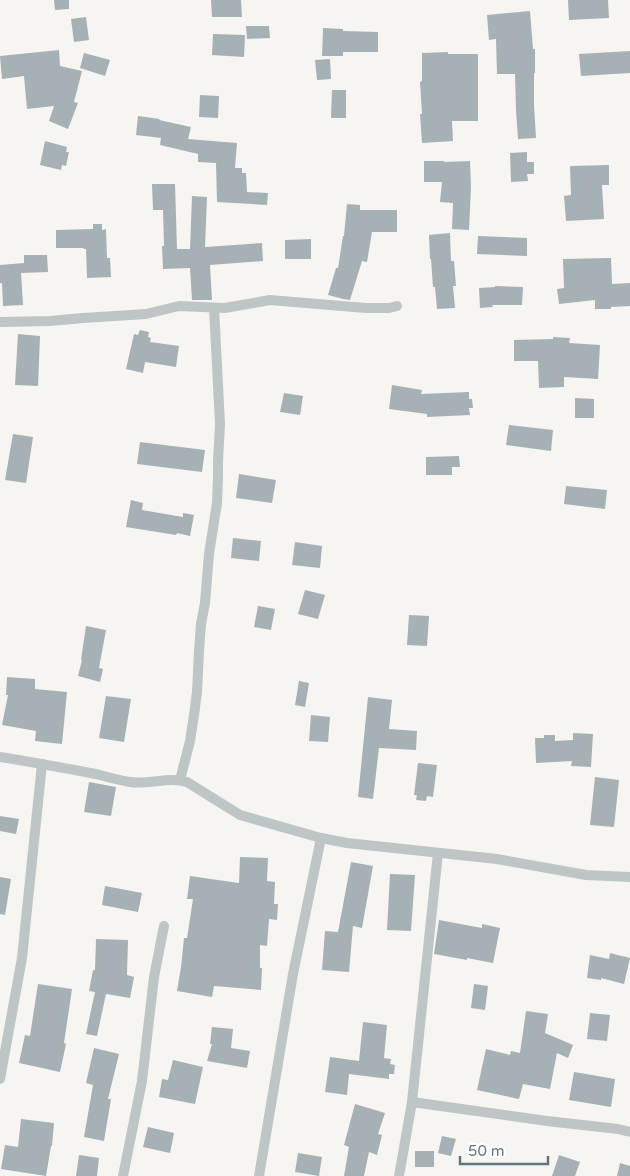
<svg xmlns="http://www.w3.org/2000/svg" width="630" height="1176" viewBox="0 0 630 1176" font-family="'Varela Round',sans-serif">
<rect width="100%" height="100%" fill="#f6f5f2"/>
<g fill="#a5b1b4">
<path d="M54,0H69V9L55,10Z"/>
<path d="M211,0H241L242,17H212Z"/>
<path d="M568,0H608L609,18L569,20Z"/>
<path d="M530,11L533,49H535V73H534V105L536,138L518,139L516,110L515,74H497L496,39L489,40L487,15Z"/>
<path d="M86,17L89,40L74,42L71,19Z"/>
<path d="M246,26H269L270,38L247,39Z"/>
<path d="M323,28L343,29V31L378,32V52H343V56H322Z"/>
<path d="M213,34L245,35L244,57L212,55Z"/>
<path d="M59,50L60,66L82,71L74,102L78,103L68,129L49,121L54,106L27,109L24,76L2,79L0,56Z"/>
<path d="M630,51V73L581,76L579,54Z"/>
<path d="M448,52V54H478V121H452L453,141L422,143L420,114H422L420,82L422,81V53Z"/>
<path d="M84,53L110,60L105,76L80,68Z"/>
<path d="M330,59L331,79L317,80L315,60Z"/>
<path d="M332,90H346V118H331Z"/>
<path d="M200,95L219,96L218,118L199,117Z"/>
<path d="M138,116L160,119L159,120L191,127L188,139L237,143L235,168H242V173H246L247,192L268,193L267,205L217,202L216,163L198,162V154L160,145L161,138L136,135Z"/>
<path d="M45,141L67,147L66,152H69L66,166L62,165L61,170L40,165Z"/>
<path d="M527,152V162H534V174H527L528,181L511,182L510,153Z"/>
<path d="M424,161H444V162L470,161L471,187L469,230L452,229L453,203L440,202L442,182H424Z"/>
<path d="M609,165V185H602L604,219L566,221L564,196L571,195L570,166Z"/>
<path d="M152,184H175L177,249H190L192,196L207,197L205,247L262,243L263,261L210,265L212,300H192L190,268L163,269L162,246H164L163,210H153Z"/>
<path d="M347,204L360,205V210H397V232H372L367,262L362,261L350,300L343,299L328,295L336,268H338L343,236H344Z"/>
<path d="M93,224H102V230L106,229L107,258H110L111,277L87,278L86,249H84L83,248H56V230L93,229Z"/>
<path d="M450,233L451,261H454L456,286H453L455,308L437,309L435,287H433L431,259H430L429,235Z"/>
<path d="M478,236L527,238V256L477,254Z"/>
<path d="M311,239V259H285V240Z"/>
<path d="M24,255H47L48,272L21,273L23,305L3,306L2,283H0V265L24,263Z"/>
<path d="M611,258L612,284L630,283V306L611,307V309H595V300L559,304L557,289L564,288L563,259Z"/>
<path d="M495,286L523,287L522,305H492L493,307L480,308L479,288L495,287Z"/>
<path d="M140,330L149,332L148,337L151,338L150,342L179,346L176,367L145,362L143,373L126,369L134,334L138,335Z"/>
<path d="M18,334L40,336L38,386L15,385Z"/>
<path d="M553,337L570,338L569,343L600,345L598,379L564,377V387L539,388L538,361H514V340L553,339Z"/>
<path d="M392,385L422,390L421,394L469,392V399H472L473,408H469L470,415L427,417V414L389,409Z"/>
<path d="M284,393L303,396L300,415L280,412Z"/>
<path d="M575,398L594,399V418H575Z"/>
<path d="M509,425L553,430L551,451L506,445Z"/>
<path d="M13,434L33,437L26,483L5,480Z"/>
<path d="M140,442L205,450L202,472L137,464Z"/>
<path d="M459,456L460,467H452V475H426V457Z"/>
<path d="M239,474L276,480L272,503L236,498Z"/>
<path d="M566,486L607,490L605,509L564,504Z"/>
<path d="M131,500L143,503L142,510L183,517V513L194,515L190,536L177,533L176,535L126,527Z"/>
<path d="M233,538L261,541L259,561L231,558Z"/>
<path d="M295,542L322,546L320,568L292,565Z"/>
<path d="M305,590L325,595L318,619L298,614Z"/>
<path d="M258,606L275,609L271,630L254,627Z"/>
<path d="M409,615L429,616L427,646L407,645Z"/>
<path d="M86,626L106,630L99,668L103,669L100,682L78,676L82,660H81Z"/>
<path d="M7,677L35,679V689L67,692L62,744L35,741L36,731L2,725L8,695H6Z"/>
<path d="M299,681L309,683L305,707L295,705Z"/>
<path d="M106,696L131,699L124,742L99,738Z"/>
<path d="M368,697L392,700L389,729L417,731L416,750L379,748L373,799L358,797Z"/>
<path d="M311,715L330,717L328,742L309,741Z"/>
<path d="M573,733L593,734L591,767L571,766L572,761L536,763L535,738H544V735H555V741L573,740Z"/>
<path d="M418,763L437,765L433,797L427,796L426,801L416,800L417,795H414Z"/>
<path d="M595,777L619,780L614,827L590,825Z"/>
<path d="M89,782L116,787L111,816L84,812Z"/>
<path d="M0,816L19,819L16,834L0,831Z"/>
<path d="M240,857L268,858L267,881L275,882L274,904H278L277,920L269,919L267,946L260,945V968H262L261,990L214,986L212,997L177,991L181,967L184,938H187L193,899H187L190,876L239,883Z"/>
<path d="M351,862L373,866L362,928L353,926L349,972L322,970L325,931L338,932Z"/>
<path d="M390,874L415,875L411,931L387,930Z"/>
<path d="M0,877L11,879L5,915L0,914Z"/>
<path d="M105,886L142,893L138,912L102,905Z"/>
<path d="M439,920L482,928V924L500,928L493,963L467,958V960L434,954Z"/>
<path d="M96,939L128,940L127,975L134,977L130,998L106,994L97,1036L86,1034L95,992L89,991L93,970H95Z"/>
<path d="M610,953L630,958L624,984L601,978V980L587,978L590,955L609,959Z"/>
<path d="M38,984L72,989L64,1043L66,1044L60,1072L19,1063L25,1035L30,1036Z"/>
<path d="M474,984L488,986L485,1010L471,1008Z"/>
<path d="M526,1011L548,1014L545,1033L573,1045L568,1058L557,1053L550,1089L523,1084L519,1099L477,1090L486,1049L510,1055L511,1051L520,1053Z"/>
<path d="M590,1013L610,1015L607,1041L587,1039Z"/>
<path d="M363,1022L387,1025L384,1058L391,1059L390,1064L395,1065L394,1074H389V1079L349,1074L347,1095L325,1092L330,1057L359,1061Z"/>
<path d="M212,1027L233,1029L231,1048L250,1051L247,1068L207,1061L212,1044H210Z"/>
<path d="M94,1048L119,1054L108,1099H111L104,1141L84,1137L93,1085L86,1083Z"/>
<path d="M173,1060L203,1067L195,1104L159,1097L162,1079L168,1080Z"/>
<path d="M574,1072L615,1079L611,1107L569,1100Z"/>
<path d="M355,1104L385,1113L378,1134L382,1135L377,1155L369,1152L364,1176H344L349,1147L344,1145Z"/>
<path d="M21,1119L54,1123L52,1146H51L46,1176L1,1169L5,1145L18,1147Z"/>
<path d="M148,1127L174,1133L170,1153L143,1147Z"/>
<path d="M442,1136L456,1139L451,1156L438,1153Z"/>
<rect x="415" y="1151" width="19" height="16"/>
<path d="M298,1153L322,1157L319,1176L295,1172Z"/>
<path d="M79,1155L99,1158L97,1176H76Z"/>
<path d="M559,1155L580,1162L575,1176H552Z"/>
<path d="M620,1163L630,1166V1176H617Z"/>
</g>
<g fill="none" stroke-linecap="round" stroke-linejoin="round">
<g stroke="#bec5c7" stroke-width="10">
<path d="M0,322L50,321L83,318L146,314L179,306L225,308L270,300L366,308H389L397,306"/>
<path d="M0,757C32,762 64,768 96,774C107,777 118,780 130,782C150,785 169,776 187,782L240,815L321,838L347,843L497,859L586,875L630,877"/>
<path d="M180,780L190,741L194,715L197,692L199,651L201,624L205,603L209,554L217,503L218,477V461L220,424L214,308"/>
<path d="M0,1079L22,958L42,764"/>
<path d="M412,1102L547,1121L618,1129L630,1132"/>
<path d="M123,1176L142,1081L154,977L164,926"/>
<path d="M259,1176L293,974L321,838"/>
<path d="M399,1176L412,1102L438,853"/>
</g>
</g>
<path d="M460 1156v8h88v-8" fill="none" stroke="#60777e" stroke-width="2.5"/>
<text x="468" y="1156" font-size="15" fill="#60777e" stroke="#ffffff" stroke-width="4" paint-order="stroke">50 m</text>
</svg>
